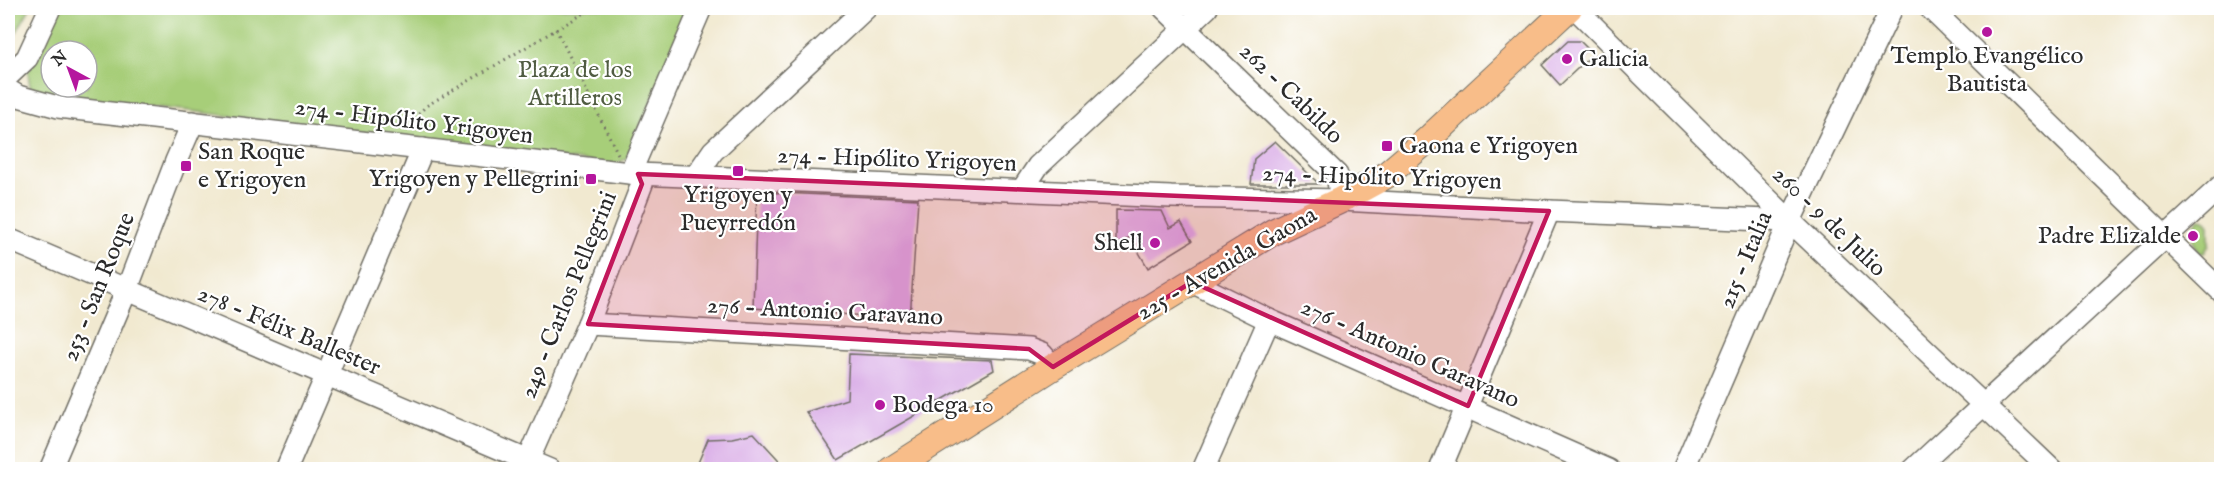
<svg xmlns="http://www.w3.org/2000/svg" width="2229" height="477" viewBox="0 0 2229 477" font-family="'IM FELL English',serif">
<rect width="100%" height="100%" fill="#fff"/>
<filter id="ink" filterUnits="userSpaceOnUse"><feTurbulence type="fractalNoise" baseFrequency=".0167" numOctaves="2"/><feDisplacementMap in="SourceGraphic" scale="12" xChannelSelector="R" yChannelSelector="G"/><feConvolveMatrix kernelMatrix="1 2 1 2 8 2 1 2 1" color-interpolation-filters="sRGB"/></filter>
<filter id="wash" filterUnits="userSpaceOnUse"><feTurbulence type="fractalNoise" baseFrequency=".008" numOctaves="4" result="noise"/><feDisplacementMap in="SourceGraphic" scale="24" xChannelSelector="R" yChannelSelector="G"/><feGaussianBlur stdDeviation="1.35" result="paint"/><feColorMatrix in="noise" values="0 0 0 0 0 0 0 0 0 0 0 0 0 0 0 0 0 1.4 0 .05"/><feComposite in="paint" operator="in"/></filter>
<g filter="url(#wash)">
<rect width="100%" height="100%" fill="#f1e9d0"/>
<g fill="#a7ce79" stroke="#697c52" stroke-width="1.5" fill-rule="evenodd">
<path d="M8,8H30L8,47Z"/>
<path d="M58,8H692L626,159L613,165L182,110L40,95L30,86L28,72ZM51,51H87V87H51Z"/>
<path d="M2199,219L2205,220L2209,225V245L2204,253H2200L2195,246L2190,231Z"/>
</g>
<g id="blocks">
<g fill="#dcb2e8">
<path d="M1568,41H1580L1593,54L1560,85L1542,65Z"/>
<path d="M1275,141L1319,184H1251L1254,159Z"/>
<path d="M757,192L918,199L910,319L753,308Z"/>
<path d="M1116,210L1162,211L1170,228L1181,222L1192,241L1148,268L1130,237L1116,245Z"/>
<path d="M849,354L992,360L994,370L838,460L806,412L847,399Z"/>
<path d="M754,433L788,470H695L708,439L732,438Z"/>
</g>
</g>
</g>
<g filter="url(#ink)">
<use href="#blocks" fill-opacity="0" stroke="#706e65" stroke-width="1.5"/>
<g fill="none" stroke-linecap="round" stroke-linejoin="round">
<defs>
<g id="minor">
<path d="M1164,8L1337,175L1341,200"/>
<path d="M1575,8L1790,221L2052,470"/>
<path d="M1930,8L2222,292"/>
<path d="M8,76L27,58L50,8"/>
<path d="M8,90L18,96L58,107L638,174L1171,197L1341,200L1549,211L1790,221"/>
<path d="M695,177L713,151L866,8"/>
<path d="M1022,190L1038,166L1207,8"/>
<path d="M8,239L550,470"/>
<path d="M1192,282L1269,320L1609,470"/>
<path d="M588,324L1029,349L1042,354L1053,367"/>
<path d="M50,470L127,289L176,161L193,122"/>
<path d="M286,470L423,149"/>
<path d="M524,470L588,324L642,184L634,164L701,8"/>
<path d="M1203,470L1269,320"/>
<path d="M1440,470L1549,211"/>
<path d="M1683,470L1790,221L1892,8"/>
<path d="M1913,470L2222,185"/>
</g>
<path id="major" d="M891,470L1053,367L1273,232L1341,200L1385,176L1425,142L1569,8"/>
</defs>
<use href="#minor" stroke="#706e65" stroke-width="24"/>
<use href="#major" stroke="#706e65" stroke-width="28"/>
<g stroke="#706e65" stroke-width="3" stroke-dasharray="1.5 4.5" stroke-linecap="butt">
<path d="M556,29L618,154"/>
<path d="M409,129L413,120L426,106L593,8"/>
</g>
<use href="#minor" stroke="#fff" stroke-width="21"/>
<use href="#major" stroke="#f8bd89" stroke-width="26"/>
</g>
</g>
<path fill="#c2185b" fill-opacity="0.2" stroke="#c2185b" stroke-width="4.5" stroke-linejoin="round" d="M638,174L1549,211L1468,406L1192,282L1053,367L1029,349L588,324L642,184Z"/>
<g fill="#b5179e" stroke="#fff" stroke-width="2">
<circle cx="1987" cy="32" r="6"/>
<circle cx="1567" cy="59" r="6"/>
<rect x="1381" y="140" width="12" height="12" rx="3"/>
<rect x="180" y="160" width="12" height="12" rx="3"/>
<rect x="732" y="165" width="12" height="12" rx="3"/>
<rect x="585" y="173" width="12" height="12" rx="3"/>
<circle cx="2193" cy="236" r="6"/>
<circle cx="1155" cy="243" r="6"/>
<circle cx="880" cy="405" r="6"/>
</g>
<g text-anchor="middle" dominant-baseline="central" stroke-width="4.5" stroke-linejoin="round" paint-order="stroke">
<g font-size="24" fill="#2b2b2b" stroke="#fff" text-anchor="start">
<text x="1987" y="56" text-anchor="middle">Templo Evangélico<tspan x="1987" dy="28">Bautista</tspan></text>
<text x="1579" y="59">Galicia</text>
<text x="1399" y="146">Gaona e Yrigoyen</text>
<text x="198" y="152">San Roque<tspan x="198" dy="28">e Yrigoyen</tspan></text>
<text x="579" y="179" text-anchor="end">Yrigoyen y Pellegrini</text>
<text x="738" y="195" text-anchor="middle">Yrigoyen y<tspan x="738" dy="28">Pueyrredón</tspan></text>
<text x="2181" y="236" text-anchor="end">Padre Elizalde</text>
<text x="1143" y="243" text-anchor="end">Shell</text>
<text x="892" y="405">Bodega 10</text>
</g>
<g font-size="24" fill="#505c42" stroke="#fff">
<text x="575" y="70">Plaza de los<tspan x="575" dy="28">Artilleros</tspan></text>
</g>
<g font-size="24" fill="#2b2b2b" stroke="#fff">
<text transform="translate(1291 94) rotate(44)">262 - Cabildo</text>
<text transform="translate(414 122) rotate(7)">274 - Hipólito Yrigoyen</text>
<text transform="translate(897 160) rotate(2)">274 - Hipólito Yrigoyen</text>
<text transform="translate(1382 178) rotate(2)">274 - Hipólito Yrigoyen</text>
<text transform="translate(1829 222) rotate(44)">260 - 9 de Julio</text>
<text transform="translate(1746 260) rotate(-67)">215 - Italia</text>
<text transform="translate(1227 264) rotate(-30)">225 - Avenida Gaona</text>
<text transform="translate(99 287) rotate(-68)">253 - San Roque</text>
<text transform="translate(569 295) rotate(-68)">249 - Carlos Pellegrini</text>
<text transform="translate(825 312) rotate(3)">276 - Antonio Garavano</text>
<text transform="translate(289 331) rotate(23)">278 - Félix Ballester</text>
<text transform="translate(1410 354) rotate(24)">276 - Antonio Garavano</text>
</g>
</g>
<rect width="2229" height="477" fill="none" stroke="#fff" stroke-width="30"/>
<g transform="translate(69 69) rotate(319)"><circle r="28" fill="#ffffff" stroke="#aaaaaa" stroke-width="1.5"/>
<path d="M0-4.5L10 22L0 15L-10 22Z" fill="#b5179e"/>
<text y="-9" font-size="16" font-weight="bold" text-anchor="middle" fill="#2b2b2b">N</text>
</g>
</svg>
